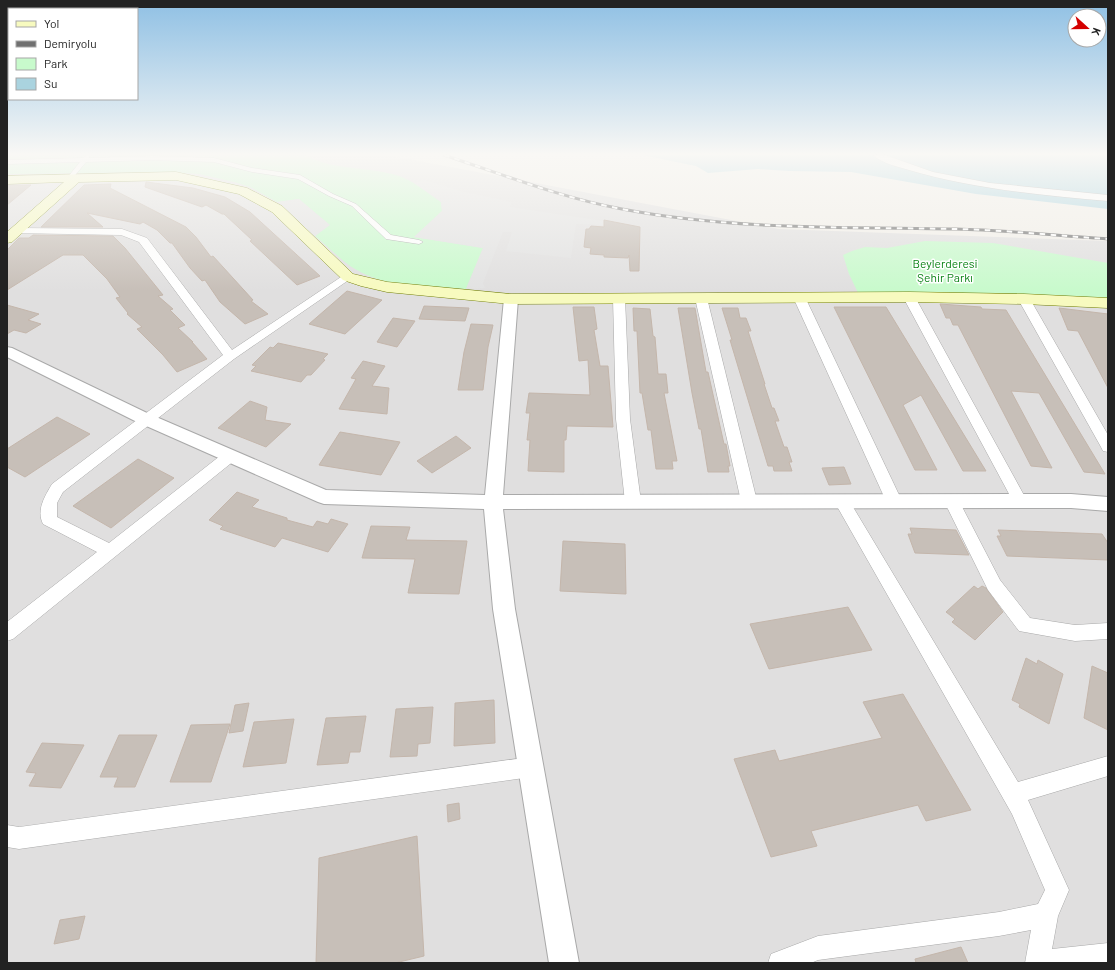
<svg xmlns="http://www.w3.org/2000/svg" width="1115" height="970" viewBox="0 0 1115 970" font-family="Barlow,sans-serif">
<rect width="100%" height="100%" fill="#f2efe9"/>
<path fill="#e0dfdf" d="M7,155H387L779,229L1108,241V963H7Z"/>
<g fill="#c8facc">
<path d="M7,155H305C333,171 369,166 399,176C414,181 428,193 441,202L442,211L414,237L483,248L466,289C428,288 383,288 350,266C338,257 327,246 315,236L329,225L299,199L277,202L250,187L234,182L199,174L170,172L7,174Z"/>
<path d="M925,241L993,243L1108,263V303L860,297L849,274L843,255L852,251L865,247L887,248Z"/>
</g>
<g fill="#e2e2e2">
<path d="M424,180L464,192L512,202L510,207L610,222L607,225L576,224L571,258L506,251L512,232H503L483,283L485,288L466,289L483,248L414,237L442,211L441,202L414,183Z"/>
<path d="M299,199L330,225L315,236L277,202Z"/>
</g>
<path fill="#aad3df" d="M642,155H1108V209L976,194L851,172L789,171L758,169L708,173L696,166Z"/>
<g fill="#c7bfb8" stroke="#c4b6ab">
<path d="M146,182L193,188L225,197L250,212L320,276L297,285L250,241L252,240L224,214H222L206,205L202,207L145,187Z"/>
<path d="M111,184L110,188L186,227L196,237L211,257L213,256L253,300L251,301L268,314L245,324L220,302L205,280L202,281L190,268L172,243H170L157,230L143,222L140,224L87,213L103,227H41L84,185Z"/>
<path d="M7,185H31L7,205Z"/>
<path d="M604,220L640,227L639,271H630L629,255L628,258L604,257V255L590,254L591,248L584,247L586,229H589L591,226L604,227Z"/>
<path d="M33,235L113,236L125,248L163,295L158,296L173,309L170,310L185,325L178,328L193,342H192L207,359L177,372L163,355L137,329L142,327L127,314L128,313L116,298L120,297L107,279L83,255H63L7,290V250L19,238H29Z"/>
<path d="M347,291L382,300L345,334L309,324Z"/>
<path d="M940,304L981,307L982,309L1006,310L1105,474L1084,472L1039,393L1011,391L1052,468L1031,466L958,325H953L950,318H946Z"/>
<path d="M7,305L39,314L28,320L41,324L26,333L14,330L7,334Z"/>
<path d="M424,306L469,308L465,321L419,319Z"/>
<path d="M573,307H594L597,329L594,330L600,366H608L613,427L567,426L566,440H564V472L528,471L530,440H527L530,413H526L529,393L590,395L588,360L579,361Z"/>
<path d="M834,307H886L986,471H963L921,395L903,405L937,470H915Z"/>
<path d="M633,308L650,309L653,336L655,337L658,374H666L668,393H664L677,461H672L673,469H656L651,430H648L642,393H640L637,331H634Z"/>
<path d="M678,308H695L706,372H708L724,444H726L730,466H728L729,472H708L701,429H699L692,393Z"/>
<path d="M722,308H738L740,318H746L751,331H748L765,384H764L772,408H774L779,421H775L784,447H787L792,462H789L792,471H774L773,466H768L730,340H732Z"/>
<path d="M1059,308L1108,314V388L1078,331L1068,330Z"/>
<path d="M393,318L415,321L397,347L377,342Z"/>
<path d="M471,324L493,325L488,347L483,390H458L464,352Z"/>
<path d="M278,343L315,351L328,354L323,359L325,360L311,375H307L301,382L251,371L256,366L252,365L270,347L273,348Z"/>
<path d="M363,361L385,366L372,386L389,388L387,414L339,409L356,379L351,378Z"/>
<path d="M250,401L267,407L265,420L291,424L266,447L218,428Z"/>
<path d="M57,417L90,434L25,477L7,467V449Z"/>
<path d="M340,432L400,442L381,475L319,465Z"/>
<path d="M456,436L471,448L432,473L417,461Z"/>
<path d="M138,459L174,478L111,528L73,506Z"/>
<path d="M844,467L851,484L829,485L822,468Z"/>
<path d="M237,492L259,500L252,507L287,518V520L313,527L317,521L328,524L331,519L348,524L328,552L282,538L275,547L220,529L223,526L209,520Z"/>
<path d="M371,526L410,527L406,540L467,541L459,594L408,593L415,559L362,558Z"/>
<path d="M910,528L956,530L969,555L915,553L908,534H912Z"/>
<path d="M998,530L1102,534L1108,543V560L1007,556L997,536H1001Z"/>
<path d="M563,541L625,544L626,594L560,591Z"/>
<path d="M974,586L978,589L982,586L986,588L1003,612L975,640L952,622L955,619L946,612Z"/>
<path d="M848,607L872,650L769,669L750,624Z"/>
<path d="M1026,658L1037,664L1038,660L1063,674L1049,724L1019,707L1020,704L1012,700Z"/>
<path d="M1092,666L1108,673V730L1084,718Z"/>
<path d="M903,694L971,810L926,821L918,805L811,831L817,846L771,857L734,759L775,750L779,761L882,738L863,702Z"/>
<path d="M494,700L495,743L454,746L455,703Z"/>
<path d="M249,703L243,731L229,733L235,705Z"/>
<path d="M433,707L430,743L418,744L417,756L390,757L396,709Z"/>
<path d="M366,716L360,752H350L348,763L317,765L326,718Z"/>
<path d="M294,719L286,763L243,767L254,722Z"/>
<path d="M230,724L211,782H170L191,725Z"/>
<path d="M119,735H157L135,787H114L118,777H100Z"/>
<path d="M42,743L84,745L61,788L29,786L36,773L26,772Z"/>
<path d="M459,803L460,819L448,822L447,805Z"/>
<path d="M417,836L424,956L395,963H316L319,858Z"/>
<path d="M85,916L79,939L54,944L60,920Z"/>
<path d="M961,947L968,963H916L915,959Z"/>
</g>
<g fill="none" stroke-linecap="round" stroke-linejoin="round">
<defs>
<path id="pedestrian" d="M87,155L89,156V158L152,156L214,158L252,168L300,175L333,194L356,204L391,235L419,240L423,242L419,244L386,239L352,206L329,196L298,179L252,172L214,162L152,160L86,162L72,179L70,180L67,178L80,162L7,164V160L83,158Z"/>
<g id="minor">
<path d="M873,155H885L933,172L990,183L1108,195V201C1041,195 974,189 909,170C899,167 881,163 873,155Z"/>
<path d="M18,228L122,229L147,238L232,350L344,275L348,274L353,277L234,359L63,492L57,503V517L109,543L225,452L230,451L235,452L237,456L235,460L13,639L7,641V622L97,552L43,524C36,510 45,496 52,484L223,355L139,242L121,235L15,233L13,231Z"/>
<path d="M799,294L805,297L902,501L899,505L894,507L889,505L886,501L793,297Z"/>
<path d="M909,294L915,297L1025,497L1028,501L1025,505L1020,507L1015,505L903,297Z"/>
<path d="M619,295L625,298L630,419L641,502L638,506L633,508L628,506L625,502L616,419L613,298Z"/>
<path d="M701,295L707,298L757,501L754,505L749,507L744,505L741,501L695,298Z"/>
<path d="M1024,296L1030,299L1108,435V452L1103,451L1101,447L1018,299Z"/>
<path d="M842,495L847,497L1018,782L1108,756V776L1028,800L1069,890L1058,916L1052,949L1108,943V963H1025L1031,930L999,936L818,960L811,963H768L771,954L818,936L999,912L1038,904L1045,890L1012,814L834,501L837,497Z"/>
<path d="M952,495L957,497L1000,580L1030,618L1075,625L1108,623V639L1075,641L1019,631L988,590L944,501L947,497Z"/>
<path d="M531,757L538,760L541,767L538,774L531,777L19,849L7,847V825L19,827Z"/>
</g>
<path id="tertiary" d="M511,295L516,296L518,299L503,495L1071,494L1108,497V511L1071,508L503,509L515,609L579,963H549L493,609L484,509L324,504L318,502L135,421L7,357V347L12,348L147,413L326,490L485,495L504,299L506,296Z"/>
<path id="secondary" d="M176,172L247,188L282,206L353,274L387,282L511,294L909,292L1024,294L1108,298V308L1024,304L909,302L511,304L387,292L361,286L343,280L272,212L239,194L176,180L79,182L12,242L7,243V232L64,182L7,184V176Z"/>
</defs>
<use href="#pedestrian" stroke="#a9a9a9" stroke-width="1"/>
<use href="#minor" stroke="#a9a9a9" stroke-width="1"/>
<use href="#tertiary" stroke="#a9a9a9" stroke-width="2"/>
<use href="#secondary" stroke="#707d05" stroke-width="1"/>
<use href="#pedestrian" fill="#fff" fill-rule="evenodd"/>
<use href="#minor" fill="#fff" fill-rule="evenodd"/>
<use href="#tertiary" fill="#fff" fill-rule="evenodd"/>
<use href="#secondary" fill="#f7fabf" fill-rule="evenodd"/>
<defs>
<path id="rail" d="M444,155C502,174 561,198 622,209C732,230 845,227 956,229C1007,230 1058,236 1108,239"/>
</defs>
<use href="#rail" stroke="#707070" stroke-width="3"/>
<use href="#rail" stroke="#fff" stroke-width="2" stroke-dasharray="5.5" stroke-linecap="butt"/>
</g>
<linearGradient id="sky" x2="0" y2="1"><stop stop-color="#8fc0e4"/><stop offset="0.53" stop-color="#f9f8f5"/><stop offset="1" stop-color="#f9f8f5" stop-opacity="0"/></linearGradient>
<rect width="1115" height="291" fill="url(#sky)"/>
<g text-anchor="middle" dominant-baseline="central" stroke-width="3" stroke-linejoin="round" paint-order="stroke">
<g font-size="12" fill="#0c8416" stroke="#fff">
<text x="945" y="263">Beylerderesi<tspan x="945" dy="14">Şehir Parkı</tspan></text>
</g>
</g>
<rect width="1115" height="970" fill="none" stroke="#222222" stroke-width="16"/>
<rect x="8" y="8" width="130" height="92" fill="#ffffff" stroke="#a7a7a7"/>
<rect x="16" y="21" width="20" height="6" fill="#f7fabf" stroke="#a7a7a7"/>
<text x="44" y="28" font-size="12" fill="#222222">Yol</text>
<rect x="16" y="41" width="20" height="6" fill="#707070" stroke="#a7a7a7"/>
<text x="44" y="48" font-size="12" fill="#222222">Demiryolu</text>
<rect x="16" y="58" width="20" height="12" fill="#c8facc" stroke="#a7a7a7"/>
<text x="44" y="68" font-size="12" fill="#222222">Park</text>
<rect x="16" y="78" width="20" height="12" fill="#aad3df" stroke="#a7a7a7"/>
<text x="44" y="88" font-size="12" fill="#222222">Su</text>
<g transform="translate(1087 28) rotate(111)"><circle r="19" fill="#ffffff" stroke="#a7a7a7"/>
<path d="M0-3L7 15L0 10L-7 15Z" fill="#d40000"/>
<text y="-6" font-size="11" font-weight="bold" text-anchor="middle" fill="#222222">K</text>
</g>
</svg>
